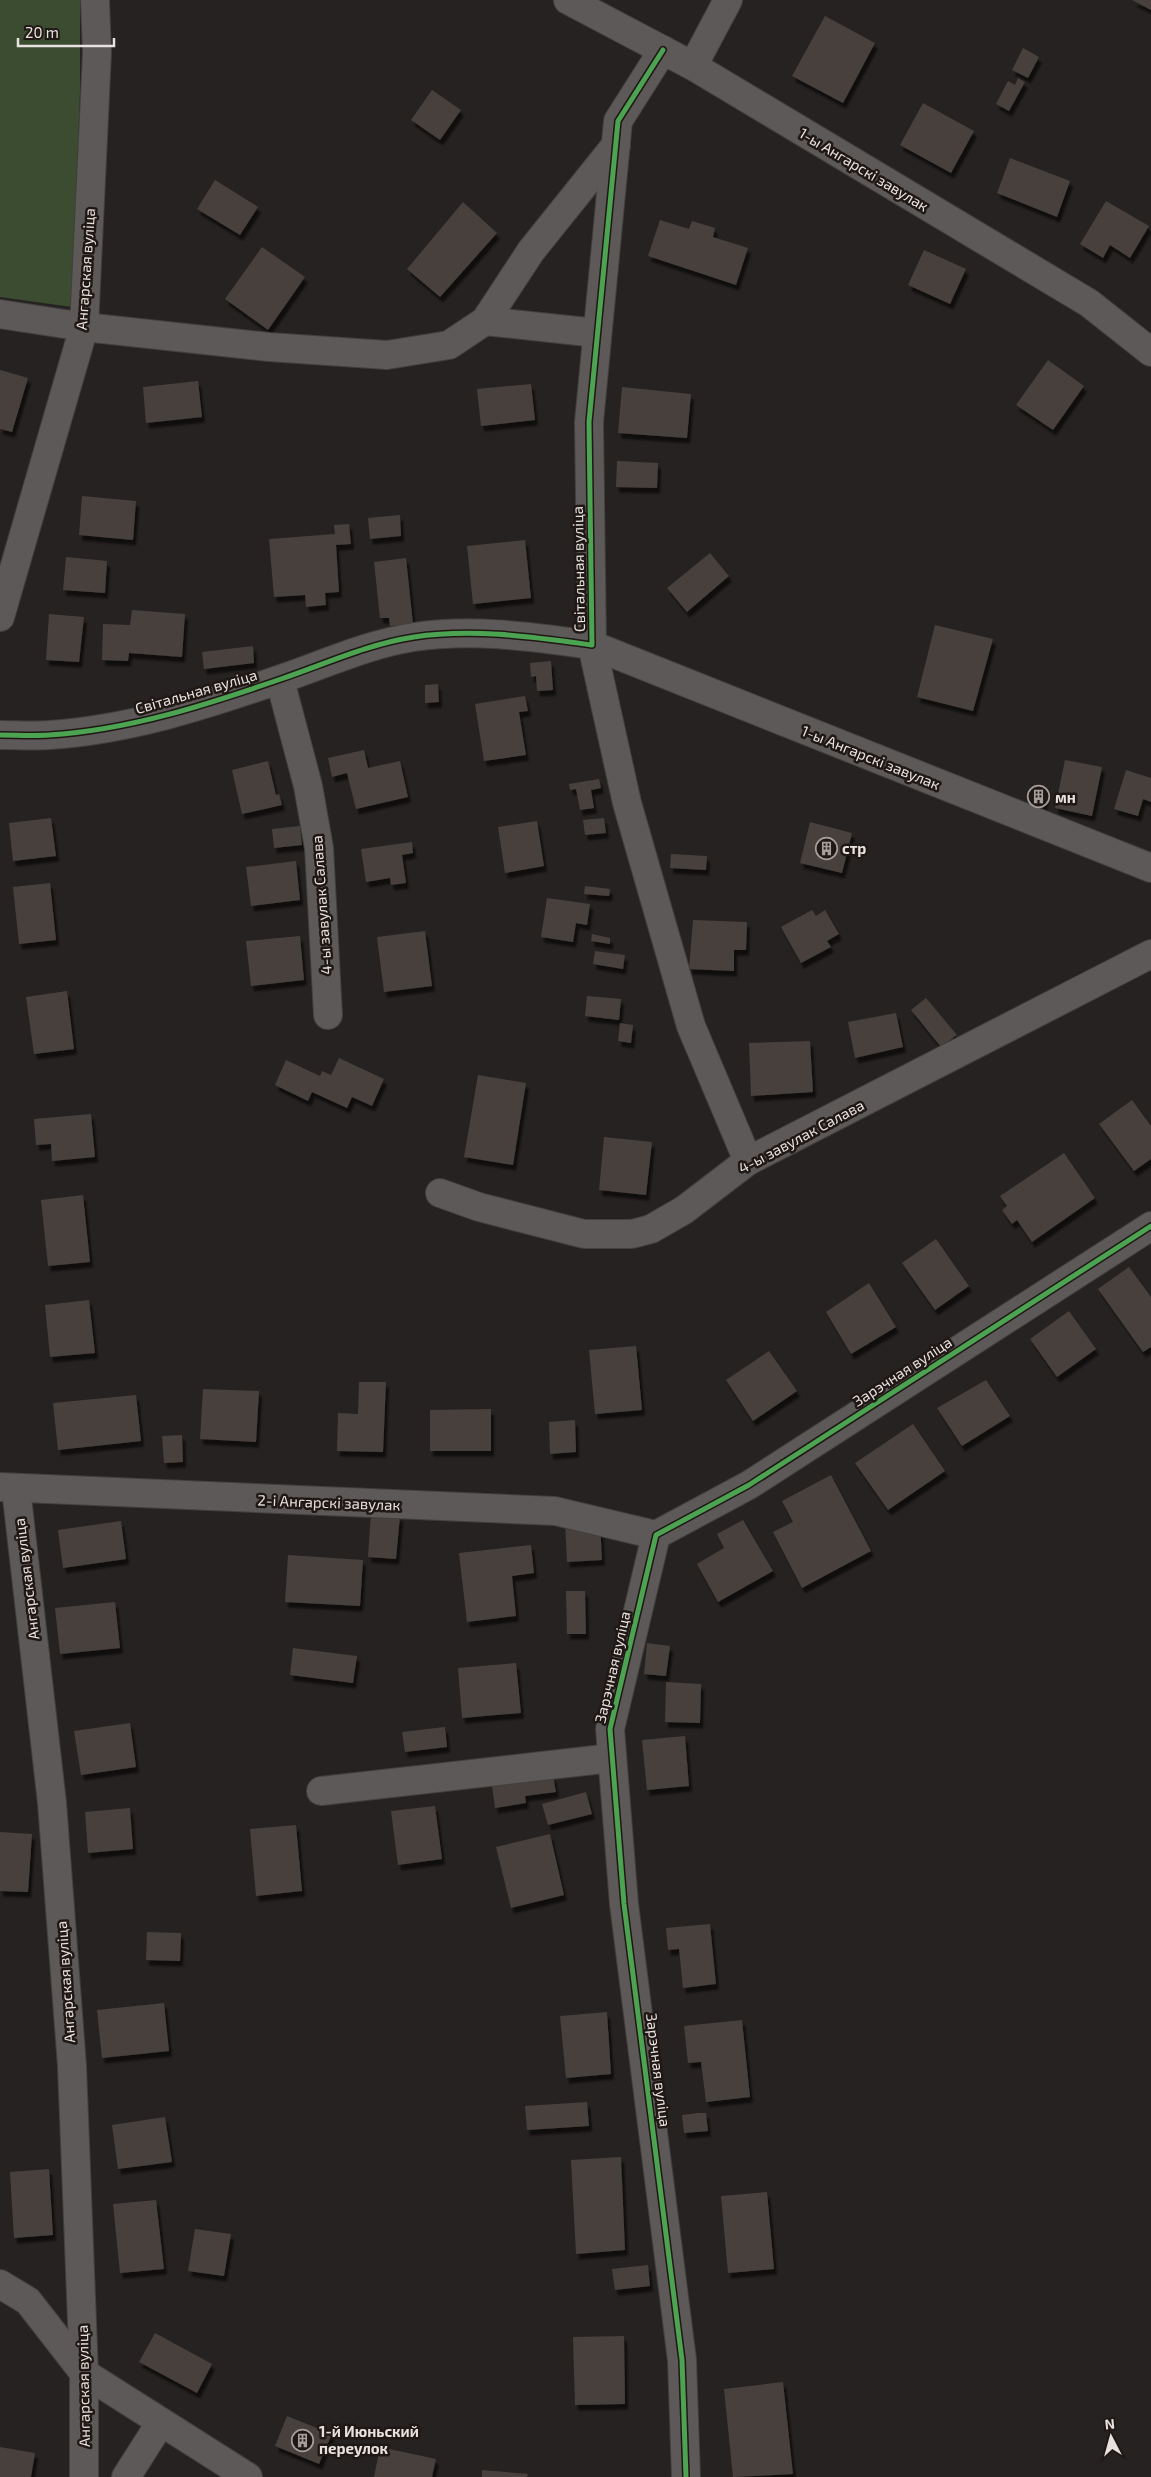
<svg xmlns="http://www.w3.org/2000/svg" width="1151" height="2477" viewBox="0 0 1151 2477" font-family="'Exo 2',sans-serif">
<defs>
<filter id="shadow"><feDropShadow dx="3" dy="5.5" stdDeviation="1" flood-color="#0009"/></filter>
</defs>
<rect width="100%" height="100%" fill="#262221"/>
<path fill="#3b4c31" d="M0,0H80V91L72,307L0,297Z"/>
<g fill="#47403c" filter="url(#shadow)">
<path d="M1132,0H1151V10Z"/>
<path d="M825,16L875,43L843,103L792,76Z"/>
<path d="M1023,48L1039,57L1028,78L1012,70Z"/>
<path d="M1018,78L1025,82L1009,111L996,104L1008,81L1015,85Z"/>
<path d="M432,90L461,110L440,140L411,120Z"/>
<path d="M923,103L974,131L951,173L900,145Z"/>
<path d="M1010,158L1070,181L1057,217L997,193Z"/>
<path d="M215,180L258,207L240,235L197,209Z"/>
<path d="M1106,201L1149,226L1130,258L1110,245L1103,258L1080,244Z"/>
<path d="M463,202L497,233L440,297L407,269Z"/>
<path d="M660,220L689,229L692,221L715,228L713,237L748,248L736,285L648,256Z"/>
<path d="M262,247L305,277L268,330L225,299Z"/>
<path d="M924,250L966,269L950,304L908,285Z"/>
<path d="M1048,360L1084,386L1053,430L1016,405Z"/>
<path d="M0,370L28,378L12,432L0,429Z"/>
<path d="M198,381L202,417L146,423L143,387Z"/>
<path d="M531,384L535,420L481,426L477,389Z"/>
<path d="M622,387L691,394L687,438L618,433Z"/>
<path d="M617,461L658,463L657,488L616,487Z"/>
<path d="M82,496L136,501L133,540L79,535Z"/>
<path d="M400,515L401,536L370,539L368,518Z"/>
<path d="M349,524L351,544L336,545L339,592L325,593L326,605L306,607L305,595L274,597L269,539L335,534L334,525Z"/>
<path d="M525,540L531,598L473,604L467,546Z"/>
<path d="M710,553L729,576L687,612L667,588Z"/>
<path d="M66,557L107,561L105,593L63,590Z"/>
<path d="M406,558L413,624L390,626L389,618H380L374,562Z"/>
<path d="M132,610L185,614L182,657L129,653L128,661L102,660L103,624L130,625Z"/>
<path d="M49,614L84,617L79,662L46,660Z"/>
<path d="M935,625L993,639L973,711L917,697Z"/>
<path d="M253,646L254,663L204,669L202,652Z"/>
<path d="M551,661L553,690L537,691L536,676L531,677L530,663Z"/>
<path d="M438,684L439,702L425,703V685Z"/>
<path d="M525,696L528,711L519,712L526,755L484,761L475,704Z"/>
<path d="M364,750L368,768L400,761L408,797L356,809L347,773L332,777L328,758Z"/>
<path d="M1065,760L1102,767L1092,816L1055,808Z"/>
<path d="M268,761L276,795L279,794L282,805L242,814L232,770Z"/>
<path d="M1126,770L1151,778V802L1143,799L1138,816L1114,809Z"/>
<path d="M599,779L601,788L591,790L594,808L580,810L576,789L570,790L569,784Z"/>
<path d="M1035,786L1048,789L1043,808L1030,805Z"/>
<path d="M51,818L56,856L13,861L9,823Z"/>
<path d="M604,818L606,833L585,835L583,820Z"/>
<path d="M537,821L544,866L505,873L498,827Z"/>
<path d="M810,822L852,833L842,873L800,863Z"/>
<path d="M300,826L302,845L274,848L272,829Z"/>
<path d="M412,842L413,853L402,855L406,883L391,885L390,878L366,882L361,849Z"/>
<path d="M671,854L707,856L706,870L670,868Z"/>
<path d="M296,861L300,900L251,906L246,867Z"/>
<path d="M50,883L56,940L19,944L13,887Z"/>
<path d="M585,886L610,889L609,896L584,894Z"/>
<path d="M547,898L590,904L587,925L576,923L573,942L541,937Z"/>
<path d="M812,910L816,916L825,910L839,934L827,941L831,947L801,963L781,927Z"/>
<path d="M693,920L747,922L746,950H734V971L689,969Z"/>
<path d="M425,931L432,986L384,992L377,937Z"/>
<path d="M592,934L610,938V944L591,941Z"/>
<path d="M300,936L304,980L251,986L246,941Z"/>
<path d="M595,951L625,955L623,969L593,964Z"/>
<path d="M67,991L74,1049L34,1054L26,997Z"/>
<path d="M587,996L621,999L619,1020L585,1016Z"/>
<path d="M926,998L957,1035L941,1047L911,1010Z"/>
<path d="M896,1013L903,1047L855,1058L848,1022Z"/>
<path d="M620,1023L633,1025L631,1043L618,1041Z"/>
<path d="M810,1041L813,1092L751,1096L749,1043Z"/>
<path d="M339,1058L384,1079L372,1106L352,1097L347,1108L312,1092L308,1101L275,1085L286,1060L320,1076L322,1071L331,1075Z"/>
<path d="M478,1075L526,1083L513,1165L464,1157Z"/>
<path d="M1132,1100L1151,1126V1159L1134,1171L1099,1124Z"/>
<path d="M91,1114L95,1157L52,1161L51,1144L36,1145L34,1119Z"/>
<path d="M604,1137L652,1142L646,1195L599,1190Z"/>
<path d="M1064,1153L1095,1198L1032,1242L1017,1220L1012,1224L1002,1210L1007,1206L1000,1196Z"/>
<path d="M83,1195L90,1262L48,1266L41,1200Z"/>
<path d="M936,1239L969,1286L935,1310L902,1263Z"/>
<path d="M1129,1267L1151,1297V1347L1143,1352L1098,1289Z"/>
<path d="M869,1283L896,1327L851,1354L826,1312Z"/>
<path d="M89,1300L95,1353L50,1357L45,1305Z"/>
<path d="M1069,1311L1096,1349L1057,1377L1030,1339Z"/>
<path d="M636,1346L642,1410L595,1414L589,1350Z"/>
<path d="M769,1351L797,1391L753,1421L726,1380Z"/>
<path d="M986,1380L1010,1416L962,1446L937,1408Z"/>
<path d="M359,1382H386L383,1452L337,1451L338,1413L358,1414Z"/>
<path d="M203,1389L259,1391L256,1442L200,1439Z"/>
<path d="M136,1395L141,1441L58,1450L53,1403Z"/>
<path d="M491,1409V1451H430V1410Z"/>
<path d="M575,1420L576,1452L550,1454L549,1422Z"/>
<path d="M913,1424L945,1471L888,1510L855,1463Z"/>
<path d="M182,1435L183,1462L164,1463L162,1436Z"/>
<path d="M831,1475L871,1551L802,1588L773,1532L793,1522L782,1501Z"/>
<path d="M371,1513L400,1516L396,1559L368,1557Z"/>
<path d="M743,1520L773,1571L718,1602L697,1564L724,1548L717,1534Z"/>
<path d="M121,1521L126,1559L63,1568L58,1530Z"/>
<path d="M600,1521L602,1560L567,1562L565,1523Z"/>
<path d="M531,1545L534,1573L512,1576L516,1616L467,1622L459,1553Z"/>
<path d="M288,1555L363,1560L360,1606L285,1602Z"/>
<path d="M566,1591H585L586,1634H567Z"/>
<path d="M115,1602L120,1648L60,1654L55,1608Z"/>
<path d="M647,1643L670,1646L666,1676L644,1674Z"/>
<path d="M293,1648L357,1656L353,1683L290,1675Z"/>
<path d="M516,1663L521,1713L462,1718L458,1668Z"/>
<path d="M666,1682L701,1684L700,1723L665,1722Z"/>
<path d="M130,1723L136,1767L81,1775L74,1731Z"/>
<path d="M445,1727L447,1747L405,1752L402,1732Z"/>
<path d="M685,1736L689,1786L647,1790L642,1740Z"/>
<path d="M553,1776L556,1792L525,1796L526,1803L495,1808L492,1785Z"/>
<path d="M586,1792L592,1814L548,1825L542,1804Z"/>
<path d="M435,1806L442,1859L398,1865L391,1811Z"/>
<path d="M130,1808L133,1849L88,1853L85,1812Z"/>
<path d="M296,1825L302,1891L256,1896L250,1829Z"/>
<path d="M0,1832L32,1834L28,1892L0,1891Z"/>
<path d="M550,1834L564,1895L511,1908L496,1847Z"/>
<path d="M710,1924L716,1984L683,1988L679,1949L668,1950L666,1928Z"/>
<path d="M147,1932L181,1933L180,1961L146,1960Z"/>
<path d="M164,2003L169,2051L102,2058L97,2010Z"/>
<path d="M607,2012L611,2074L566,2078L560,2016Z"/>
<path d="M742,2020L750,2097L706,2102L701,2062L688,2063L684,2026Z"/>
<path d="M587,2102L589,2126L527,2130L525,2106Z"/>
<path d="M698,2113H706L708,2131L684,2133L682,2115Z"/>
<path d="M165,2117L172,2162L118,2169L112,2125Z"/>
<path d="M621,2157L625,2250L576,2254L571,2160Z"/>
<path d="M49,2169L53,2235L14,2238L10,2172Z"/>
<path d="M767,2192L774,2269L728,2273L721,2196Z"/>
<path d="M156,2200L164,2269L120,2273L113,2204Z"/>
<path d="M195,2229L231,2234L224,2276L188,2271Z"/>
<path d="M648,2265L650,2286L615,2290L612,2269Z"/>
<path d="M155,2333L212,2364L197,2393L139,2362Z"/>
<path d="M624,2336L625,2404L575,2405L573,2337Z"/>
<path d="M783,2382L793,2474L733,2477L724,2389Z"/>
<path d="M287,2416L332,2434L319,2464L275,2446Z"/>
<path d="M0,2447L35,2453L31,2477H0Z"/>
<path d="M380,2447L436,2459L432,2477H374Z"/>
<path d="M482,2470L528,2474L527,2477H482Z"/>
</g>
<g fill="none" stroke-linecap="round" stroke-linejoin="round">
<defs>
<g id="street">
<path d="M693,66L728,0"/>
<path d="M0,314L84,327L269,347L387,355L449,345L485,321L531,251L616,145"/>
<path d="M485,321L597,333"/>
<path d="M592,645L1151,868"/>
<path d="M592,645L627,803L691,1026L748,1161"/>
<path d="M280,680L308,786L319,848L328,1015"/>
<path d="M0,735C16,735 33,736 49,735C129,730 206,705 281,679C325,664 368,644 414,637C473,628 533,637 592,645L589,422L618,121L663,50"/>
<path d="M440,1193L479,1207L584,1234H632L651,1229L684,1210L748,1161L1151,954"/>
<path d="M0,1487L555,1511L656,1535"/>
<path d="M16,1489L52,1803L72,2066L84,2373V2477"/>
<path d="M321,1791L612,1758"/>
<path d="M0,2284L28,2301L84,2373L248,2477"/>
<path d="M126,2477L161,2422"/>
<path d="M686,2477L682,2360L624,1904L610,1729L656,1535L749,1485L1151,1226"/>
</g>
<g id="secondary">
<path d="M568,0L693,66L1089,303L1151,352"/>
<path d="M0,617L84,327L97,53L95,0"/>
</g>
</defs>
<use href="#street" stroke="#423f3d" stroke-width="30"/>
<use href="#secondary" stroke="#423f3d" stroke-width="30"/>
<use href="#street" stroke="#5c5958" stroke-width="28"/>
<use href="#secondary" stroke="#5c5958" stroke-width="28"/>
<defs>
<g id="cycleway">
<path d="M0,735C16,735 33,736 49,735C129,730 206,705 281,679C325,664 368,644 414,637C473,628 533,637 592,645L589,422L618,121L663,50"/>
<path d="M686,2477L682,2360L624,1904L610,1729L656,1535L749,1485L1151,1226"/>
</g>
</defs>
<use href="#cycleway" stroke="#201815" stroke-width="8"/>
<use href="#cycleway" stroke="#4ca352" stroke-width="5"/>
</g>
<defs>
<symbol id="building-ring" viewBox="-11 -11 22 22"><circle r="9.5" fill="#201815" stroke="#a39e9c" stroke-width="1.5"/><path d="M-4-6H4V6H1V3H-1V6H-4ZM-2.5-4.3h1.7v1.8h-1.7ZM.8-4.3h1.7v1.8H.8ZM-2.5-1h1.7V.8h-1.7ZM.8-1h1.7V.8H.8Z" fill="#a39e9c"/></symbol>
</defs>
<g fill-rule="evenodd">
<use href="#building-ring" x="1026" y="784" width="25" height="25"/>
<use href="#building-ring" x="814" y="836" width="25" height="25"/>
<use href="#building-ring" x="290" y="2428" width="25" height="25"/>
</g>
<g text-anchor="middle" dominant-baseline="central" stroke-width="5" stroke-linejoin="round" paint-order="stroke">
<g font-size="15" fill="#e7e1df" stroke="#201815">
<text transform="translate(864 169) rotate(31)">1-ы Ангарскі завулак</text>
<text transform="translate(85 269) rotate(-86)">Ангарская вуліца</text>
<text transform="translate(578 569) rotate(-91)">Світальная вуліца</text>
<text transform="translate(196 691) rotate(-16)">Світальная вуліца</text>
<text transform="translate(871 757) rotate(22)">1-ы Ангарскі завулак</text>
<text transform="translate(321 905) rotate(-94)">4-ы завулак Салава</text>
<text transform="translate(801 1136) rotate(-28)">4-ы завулак Салава</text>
<text transform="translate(902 1371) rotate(-33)">Зарэчная вуліца</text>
<text transform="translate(329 1502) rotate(2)">2-і Ангарскі завулак</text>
<text transform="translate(26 1579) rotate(-97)">Ангарская вуліца</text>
<text transform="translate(612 1667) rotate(-77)">Зарэчная вуліца</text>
<text transform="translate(65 1982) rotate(-94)">Ангарская вуліца</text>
<text transform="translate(659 2070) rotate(83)">Зарэчная вуліца</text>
<text transform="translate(83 2386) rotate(-91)">Ангарская вуліца</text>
</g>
<g font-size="15" font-weight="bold" fill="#e7e1df" stroke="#201815" text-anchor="start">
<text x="1055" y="797">мн</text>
<text x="842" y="848">стр</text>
<text x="319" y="2431">1-й Июньский<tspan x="319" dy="17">переулок</tspan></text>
</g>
</g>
<g transform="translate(1111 2437) rotate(354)" stroke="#201815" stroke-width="4" paint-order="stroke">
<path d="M0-4L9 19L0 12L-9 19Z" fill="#e7e1df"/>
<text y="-8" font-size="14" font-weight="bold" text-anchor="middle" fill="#e7e1df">N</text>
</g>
<path d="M18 38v8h96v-8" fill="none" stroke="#e7e1df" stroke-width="2.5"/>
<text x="25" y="38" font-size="15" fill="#e7e1df" stroke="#201815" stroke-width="4" paint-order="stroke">20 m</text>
</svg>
